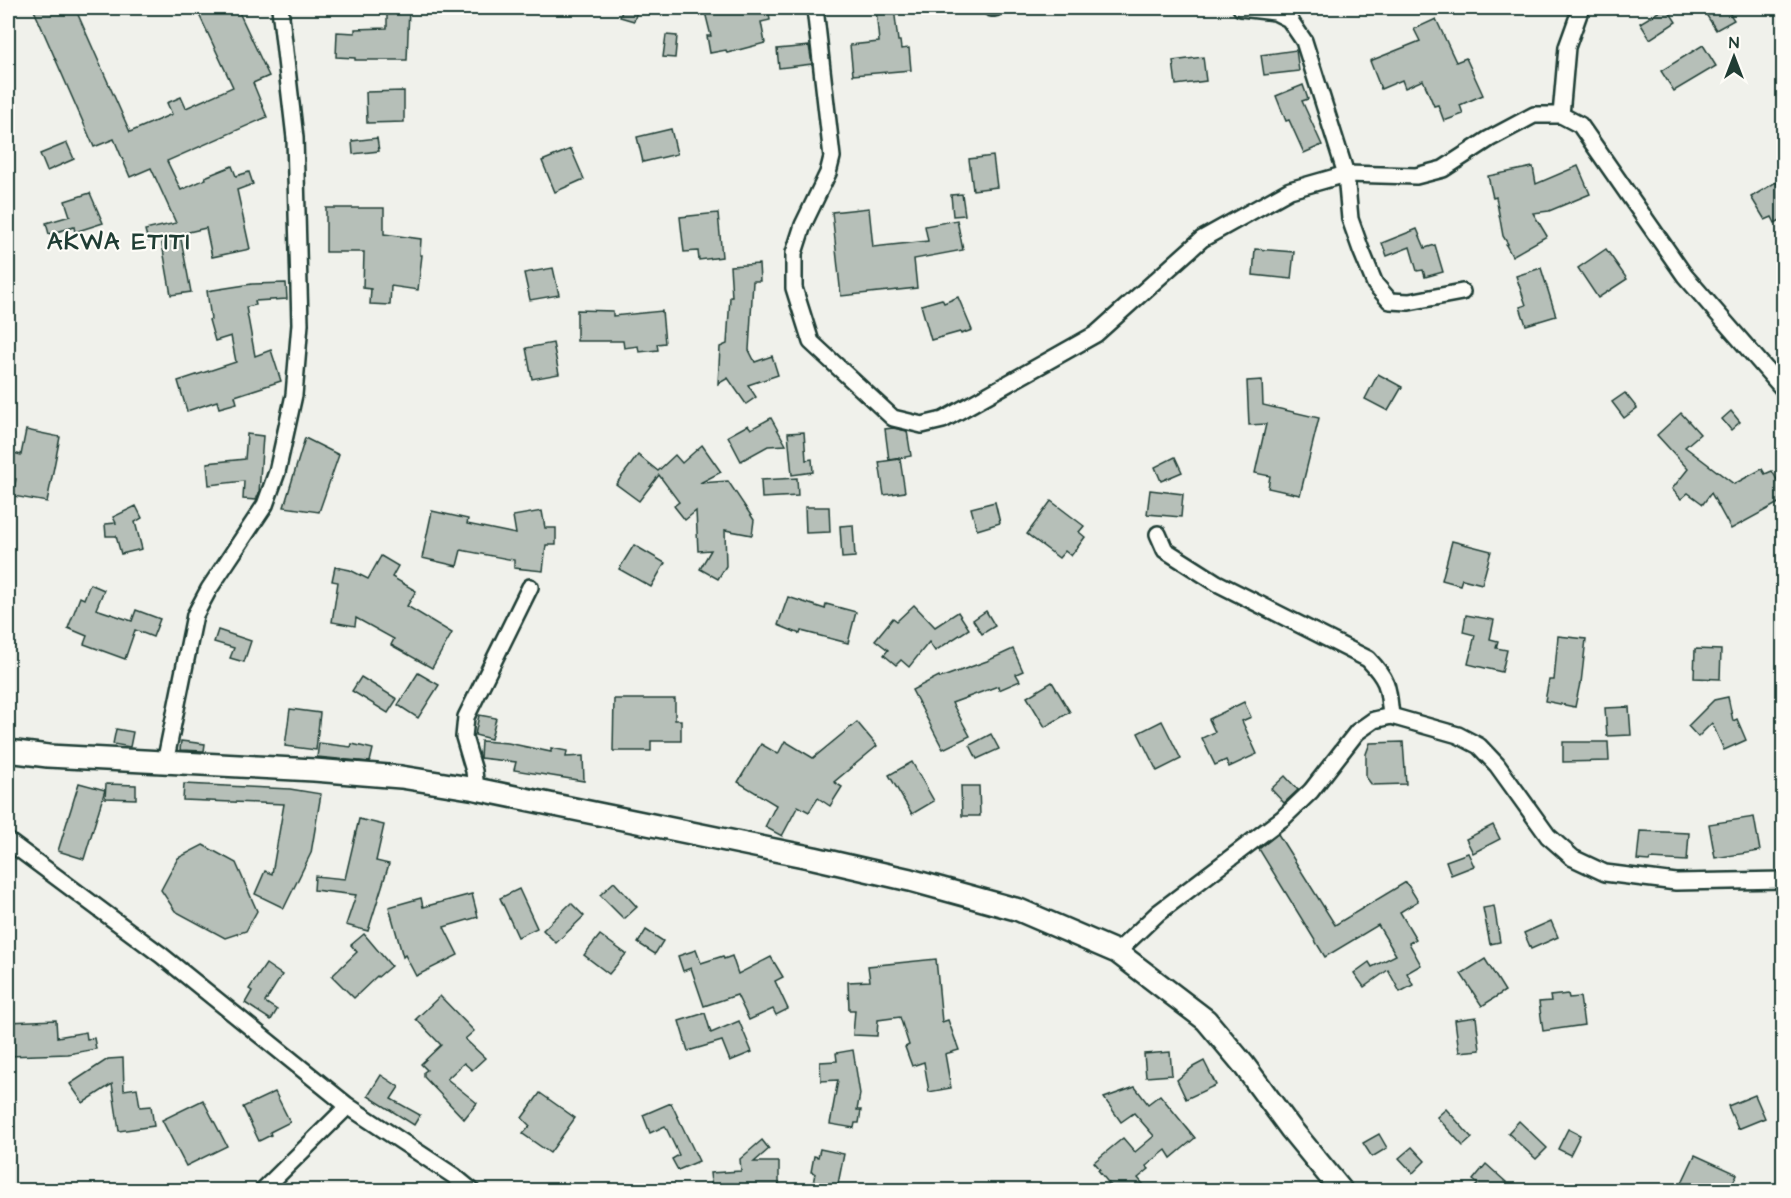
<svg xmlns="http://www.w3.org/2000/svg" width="1791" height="1198" viewBox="0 0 1791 1198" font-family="'Architects Daughter',sans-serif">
<rect width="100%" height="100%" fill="#f0f1eb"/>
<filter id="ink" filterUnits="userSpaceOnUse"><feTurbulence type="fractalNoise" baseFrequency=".0167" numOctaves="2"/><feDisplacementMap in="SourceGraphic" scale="12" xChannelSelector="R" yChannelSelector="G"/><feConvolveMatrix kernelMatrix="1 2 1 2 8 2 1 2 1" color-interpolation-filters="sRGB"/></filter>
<g filter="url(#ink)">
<g fill="#b6bfb8" stroke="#1f3d34" stroke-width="1.5">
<path d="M33,8H75L130,132L172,114L167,103L181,97L186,108L233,87L196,8H237L269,76L253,83L267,117L167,161L181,190L206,179L205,177L232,166L236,176L249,172L253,184L237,190L250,249L212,257L206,228L180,234L191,292L171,295L161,238L148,241L145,230L176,223L151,168L130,177L114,139L94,147Z"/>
<path d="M387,8H409L407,60H355V58L336,57L337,32L355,33V29L387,28Z"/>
<path d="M623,8H638L634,21L620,17Z"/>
<path d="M704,8H768L770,20L761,22L765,43L727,53L726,50L710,53L707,36H711Z"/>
<path d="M876,8H894L898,41H900L901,49L909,48L911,70L853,75L850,45L879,42Z"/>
<path d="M1665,8H1667L1676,22L1650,39L1640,23Z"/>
<path d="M1702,8H1726L1734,20L1716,30Z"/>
<path d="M1436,19L1456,62L1466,58L1483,95L1460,105L1463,114L1444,121L1438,105L1434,106L1423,80L1405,88L1402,80L1381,89L1370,61L1420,41L1414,29Z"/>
<path d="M666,35L677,36L675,58L663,57Z"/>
<path d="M1703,45L1716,66L1674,91L1661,71Z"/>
<path d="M809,46L812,64L779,68L777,49Z"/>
<path d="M1296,50L1299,71L1264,75L1261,55Z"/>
<path d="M1203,57L1206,81L1176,85L1173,61Z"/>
<path d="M1303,85L1308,99L1302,101L1322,145L1304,153L1289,120L1286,121L1276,96Z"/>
<path d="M404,91V122L367,123L366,92Z"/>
<path d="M671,129L677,154L643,162L637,137Z"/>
<path d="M377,138L379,151L353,154L352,141Z"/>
<path d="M67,143L74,159L47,171L40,154Z"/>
<path d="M571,149L584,179L555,192L542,161Z"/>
<path d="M993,156L997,187L973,190L969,159Z"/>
<path d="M1578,166L1590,194L1549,211L1533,213L1547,236L1512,256L1506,245L1508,244L1503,236L1496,197L1493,198L1488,176L1533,167L1536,184Z"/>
<path d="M1776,182L1784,195V218L1775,223L1772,217L1765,220L1751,197Z"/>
<path d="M90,193L103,223L75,232L74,227L49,234L46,223L70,216L65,201Z"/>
<path d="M962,194L965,215L953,216L951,195Z"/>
<path d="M326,208H384V234L421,239L420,255H422L418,290L391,286L390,305L370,304L371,289L363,288L364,252H326Z"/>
<path d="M869,208L873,247L928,241L925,226L957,220L963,250L914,259L917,288L841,296L832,212Z"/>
<path d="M718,213L722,257L699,260L698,251L684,252L680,217Z"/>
<path d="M1417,229L1425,248L1435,245L1443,272L1425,277L1423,270L1417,271L1410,247L1387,256L1382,243Z"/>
<path d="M1255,249L1294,252L1291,279L1253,275Z"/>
<path d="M1606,249L1627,279L1598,298L1578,268Z"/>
<path d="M759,264L760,281H753L749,350L755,362L772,356L778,375L748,385L756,397L746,404L728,378L718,384L720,347L727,344L730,297H732L730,266Z"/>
<path d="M553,268L559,295L530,300L524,273Z"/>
<path d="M1541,268L1556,316L1526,325L1520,307L1526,305L1516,276Z"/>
<path d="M286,283L287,299L255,301L256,305L246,307L255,356L271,350L281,381L235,396L237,403L219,408L217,401L187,411L178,381L236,362L231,336L215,341L209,320L211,319L207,291L252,284Z"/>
<path d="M958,297L972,330L961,334L960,332L931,340L921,305L942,299L944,303Z"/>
<path d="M577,310L613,311V316L662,311L665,343L657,344L658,350L639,352L638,346L624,348L623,341H577Z"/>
<path d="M553,343L559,374L532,379L526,348Z"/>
<path d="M1378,374L1402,387L1388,411L1365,399Z"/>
<path d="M1262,380L1263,405L1319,418L1300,495L1268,488L1270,476L1255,473L1266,424L1249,425L1247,381Z"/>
<path d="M1625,393L1637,408L1624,418L1612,402Z"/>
<path d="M1731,411L1740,422L1731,430L1722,419Z"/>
<path d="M1681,413L1700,434L1685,447L1734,484L1762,469L1765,474L1772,471L1784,492V500L1731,529L1711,493L1703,504L1688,493L1681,499L1672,489L1688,469L1657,435Z"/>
<path d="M771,418L786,445L768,446L741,461L728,436L748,425L751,429Z"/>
<path d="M893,428L907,431L911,456L889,460L885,429Z"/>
<path d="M26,430L60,437L47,502L13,496L16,479L8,478L14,453L21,455Z"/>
<path d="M804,432L806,460L812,459L813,472L792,475L788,433Z"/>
<path d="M247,434L263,436L259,493L256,500L243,499L244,481L209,485L207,463L245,459Z"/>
<path d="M305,438L339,455L319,512L284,507Z"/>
<path d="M702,445L721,472L700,483L728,481L754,520L752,535L725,530L726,566L718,579L700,569L711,550L698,551L696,511L685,520L674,506L679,502L659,475L639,501L616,484L638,455L658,471L675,455L682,463Z"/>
<path d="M1175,457L1182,472L1161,481L1155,467Z"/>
<path d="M900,459L905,492L884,495L879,462Z"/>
<path d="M797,478L798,496L762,498L761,480Z"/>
<path d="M1150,490L1183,494L1181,517L1147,514Z"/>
<path d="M1051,501L1084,526L1079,532L1085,537L1071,556L1065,551L1059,558L1027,534Z"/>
<path d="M995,502L1000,523L977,530L971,508Z"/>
<path d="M136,506L142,518L135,522L142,549L121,554L116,536H106L105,524L116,523L113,517Z"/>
<path d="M805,507H829L830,532L806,533Z"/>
<path d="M432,511L468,519L467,524L516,534L513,516L542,511L545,528H556V545H546L543,571L514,568V560L461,550L457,566L422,558Z"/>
<path d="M853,525L855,557L842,558L840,526Z"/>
<path d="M1452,541L1491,551L1482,584L1462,579L1460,585L1442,580Z"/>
<path d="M634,545L665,563L651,587L619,569Z"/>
<path d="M381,556L398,566L392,577L416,591L407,606L452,633L432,668L391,645L394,639L356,618L355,626L332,622L338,582L332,581L335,567L350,570L368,579Z"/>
<path d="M90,584L104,590L96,609L132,621L136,610L160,619L153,637L135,630L125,659L84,644L87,636L68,628L80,597L84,599Z"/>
<path d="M788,597L825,609L826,604L856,612L848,643L801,631L800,634L778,625Z"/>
<path d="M914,605L935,627L958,612L969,629L935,651L929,642L909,667L901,660L896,665L884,655L888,650L875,640L893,618L897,621Z"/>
<path d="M986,611L995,626L982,634L973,620Z"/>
<path d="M1466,615L1494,620L1490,639L1498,641L1496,648L1507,650L1502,672L1468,664L1475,635L1463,632Z"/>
<path d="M218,630L251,641L244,662L230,658L234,648L214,642Z"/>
<path d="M1558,636L1586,639L1581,683H1580L1575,707L1545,701L1549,680H1554Z"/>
<path d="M1013,649L1023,671L1016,674L1020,681L999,690L998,686L952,703L970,736L943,749L912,690L939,676L940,678L987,661Z"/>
<path d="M1695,649L1721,650L1720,679L1694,678Z"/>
<path d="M418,673L439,685L418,718L398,705Z"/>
<path d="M361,677L397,699L388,713L352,691Z"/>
<path d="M1052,682L1070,712L1045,727L1027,697Z"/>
<path d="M1728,697L1733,721L1737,719L1746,740L1724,750L1712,723L1698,737L1688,726L1714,700Z"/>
<path d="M614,699H675V720H681V741H651V751H613Z"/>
<path d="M1244,702L1251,717L1242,721L1257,754L1229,767L1226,760L1215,765L1202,738L1215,732L1209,719Z"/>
<path d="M1629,707L1631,735L1607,736L1605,708Z"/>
<path d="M290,709L320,713L316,750L285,746Z"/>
<path d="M479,715L496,718L491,739L475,735Z"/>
<path d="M1162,721L1181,759L1157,771L1138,733Z"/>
<path d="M857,722L877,746L834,782L842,787L830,806L818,798L809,812L798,806L782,836L765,827L776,805L738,782L761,744L778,754L785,741L813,758Z"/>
<path d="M116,729L133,732L130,747L113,744Z"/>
<path d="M991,734L999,749L977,759L970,745Z"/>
<path d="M181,741L205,744L204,751L180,750Z"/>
<path d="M481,741L508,743L551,752V748L567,751L566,757L583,756L584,781L514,770L516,762L480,758Z"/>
<path d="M1403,742L1406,784L1372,785L1366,777V754L1370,743Z"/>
<path d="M1563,742H1608L1609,761L1563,762Z"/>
<path d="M319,743L351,747L352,744L373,749L370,762L317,757Z"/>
<path d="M912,762L934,801L912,814L889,775Z"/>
<path d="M1285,776L1298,790L1284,803L1271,789Z"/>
<path d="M79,783L105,790L84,859L58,851Z"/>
<path d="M106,784L136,785V799L105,798Z"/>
<path d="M184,784L290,789L321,794L311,853L284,908L255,894L265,871L272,874L284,804L183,800Z"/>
<path d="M961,786H979L980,816H962Z"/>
<path d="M1754,817L1760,851L1715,858L1709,824Z"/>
<path d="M359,819L384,825L376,861L389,864L368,931L346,925L356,895L314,890L315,876L345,879Z"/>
<path d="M1493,825L1500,839L1473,853L1466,839Z"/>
<path d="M1640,831L1689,833L1687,861L1650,859L1649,861L1637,860Z"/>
<path d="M1278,834L1335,925L1406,882L1418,901L1400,912L1416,939L1409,943L1421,965L1407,973L1413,985L1400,992L1388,970L1364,987L1354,973L1369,962L1372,967L1396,955L1378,925L1325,957L1259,849Z"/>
<path d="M203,845L236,863L257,911L246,931L225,938L175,911L161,890L178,858Z"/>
<path d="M1468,853L1474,866L1451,875L1446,861Z"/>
<path d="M614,882L637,907L624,919L600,895Z"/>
<path d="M519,889L537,928L518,937L500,898Z"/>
<path d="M472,894L478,917L444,927L458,955L416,976L405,955L403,957L389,907L421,898L423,907Z"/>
<path d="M571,903L584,916L556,943L543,930Z"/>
<path d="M1494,906L1500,942L1490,944L1483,908Z"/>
<path d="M1551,921L1558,937L1531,949L1524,933Z"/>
<path d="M646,930L663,941L655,954L638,943Z"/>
<path d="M364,934L391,966L378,977L377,976L354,998L332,976L357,952L351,945Z"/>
<path d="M600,935L626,954L609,974L584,955Z"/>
<path d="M696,950L701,963L723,956L724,959L732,956L738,974L771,957L783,977L775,981L788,1009L776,1015L773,1009L749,1020L737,995L704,1006L691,968L683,971L678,956Z"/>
<path d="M936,959L942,1022L948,1020L959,1050L945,1054L951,1088L929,1092L924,1062L912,1066L905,1047L909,1045L900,1017L878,1020L877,1036L853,1035L855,1010H849L848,982L870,981L868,966Z"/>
<path d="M1485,959L1505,991L1482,1006L1461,974Z"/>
<path d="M266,964L282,975L265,1002L277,1010L271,1020L245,1003L252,991L249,989Z"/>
<path d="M1568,994L1569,998L1580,997L1584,1025L1543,1031L1539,1002L1551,1001L1550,996Z"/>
<path d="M440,996L474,1031L465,1039L485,1058L472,1070L464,1063L447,1079L477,1103L464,1119L424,1077V1072L427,1070L421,1064L441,1045L416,1019Z"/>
<path d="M705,1013L711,1033L739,1021L752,1052L730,1061L722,1041L688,1051L679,1021Z"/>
<path d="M1476,1017L1480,1050L1459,1052L1455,1020Z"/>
<path d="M56,1020L57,1037L86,1032L87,1039L94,1038L96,1049L68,1054L8,1056V1022Z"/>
<path d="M853,1050L860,1094L857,1110H861L859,1123H855L854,1128L830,1124L838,1080L821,1081L820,1062L837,1061L836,1053Z"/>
<path d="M1170,1052L1172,1075L1146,1077L1144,1054Z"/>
<path d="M123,1058L124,1090L137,1088L140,1107L151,1106L154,1126L119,1131L112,1084L83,1103L70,1084L108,1059Z"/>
<path d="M1204,1061L1216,1085L1186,1099L1177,1080L1193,1067Z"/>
<path d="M381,1075L399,1087L391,1099L420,1115L414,1125L368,1096Z"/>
<path d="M1135,1087L1148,1104L1160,1095L1195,1138L1171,1158L1166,1150L1146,1166L1149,1169L1138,1178L1149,1191H1115L1098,1170L1100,1169L1094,1162L1123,1138L1135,1152L1154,1136L1134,1113L1121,1122L1104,1098Z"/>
<path d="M275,1092L290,1122L270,1132L271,1135L259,1141L243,1107Z"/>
<path d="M540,1093L575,1118L550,1153L523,1134L530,1126L522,1118Z"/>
<path d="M1755,1095L1765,1118L1738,1129L1728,1106Z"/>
<path d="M203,1100L227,1146L186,1166L162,1120Z"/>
<path d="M671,1103L699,1161L678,1170L672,1159L679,1155L665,1126L650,1133L643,1115Z"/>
<path d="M1446,1109L1472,1138L1463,1146L1437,1117Z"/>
<path d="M1519,1121L1547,1148L1536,1159L1508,1133Z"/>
<path d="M1568,1129L1580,1135L1570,1155L1558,1149Z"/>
<path d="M1379,1134L1387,1148L1372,1157L1363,1143Z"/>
<path d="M762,1140L769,1149L754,1162H779V1191H712L710,1173L741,1171L740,1159Z"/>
<path d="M1412,1147L1425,1161L1413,1173L1399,1158Z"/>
<path d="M820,1149L844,1154L837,1189L813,1184L815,1173L811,1172L814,1156L818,1157Z"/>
<path d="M1695,1155L1737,1174L1729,1191H1678Z"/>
<path d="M1486,1164L1516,1191H1471L1478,1184L1473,1180Z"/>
</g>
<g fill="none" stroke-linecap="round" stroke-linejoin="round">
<defs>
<g id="minor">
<path d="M815,8L832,157L828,173L803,225L794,253V288L811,342L893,418L922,425L943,420L1096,334L1202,239L1290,190L1346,174L1416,176L1443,169L1489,139L1534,115H1561L1580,125L1685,276L1784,390"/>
<path d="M991,8H995"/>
<path d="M1241,8L1275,12L1289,19L1304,41L1346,174L1350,219L1361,250L1375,284L1390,301L1409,302L1462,292"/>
<path d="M1561,115L1567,47L1581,8"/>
<path d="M1158,534L1165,550L1217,583L1368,659C1389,681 1388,687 1391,716"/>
<path d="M165,763L195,615L209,589L265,505L277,472L294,395L300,324L295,138L280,8"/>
<path d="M476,789L474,771L464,737L466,717L530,587"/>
<path d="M8,841L161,955L348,1106L454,1176L471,1190"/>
<path d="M1117,952L1158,913L1283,818L1311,791L1357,732L1374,720L1391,716L1458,735L1479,746L1497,765L1548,836L1573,858L1605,873L1676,882L1784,880"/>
<path d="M263,1190L348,1106"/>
</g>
<path id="secondary" d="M8,751L48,756L314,770L401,777L476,789L814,858L910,880L1019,910L1117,952L1206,1020L1243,1064L1291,1129L1341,1190"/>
</defs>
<use href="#minor" stroke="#1f3d34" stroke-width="20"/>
<use href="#secondary" stroke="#1f3d34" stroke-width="26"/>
<use href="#minor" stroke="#fdfcf7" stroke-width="15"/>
<use href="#secondary" stroke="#fdfcf7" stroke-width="21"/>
</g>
</g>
<g text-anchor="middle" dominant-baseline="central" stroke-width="4.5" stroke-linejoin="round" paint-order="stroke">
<g font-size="24" font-weight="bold" letter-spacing="1.5" fill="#1f3d34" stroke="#fdfcf7">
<text x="119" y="242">AKWA ETITI</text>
</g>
</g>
<rect width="1791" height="1198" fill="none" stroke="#fdfcf7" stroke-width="30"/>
<rect x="15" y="15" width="1761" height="1168" fill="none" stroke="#1f3d34" stroke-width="2" filter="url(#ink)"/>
<g transform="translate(1734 57)" stroke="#fdfcf7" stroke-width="4.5" paint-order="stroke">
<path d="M0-4.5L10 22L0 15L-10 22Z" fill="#1f3d34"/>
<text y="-9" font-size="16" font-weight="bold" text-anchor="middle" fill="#1f3d34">N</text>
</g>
</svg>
